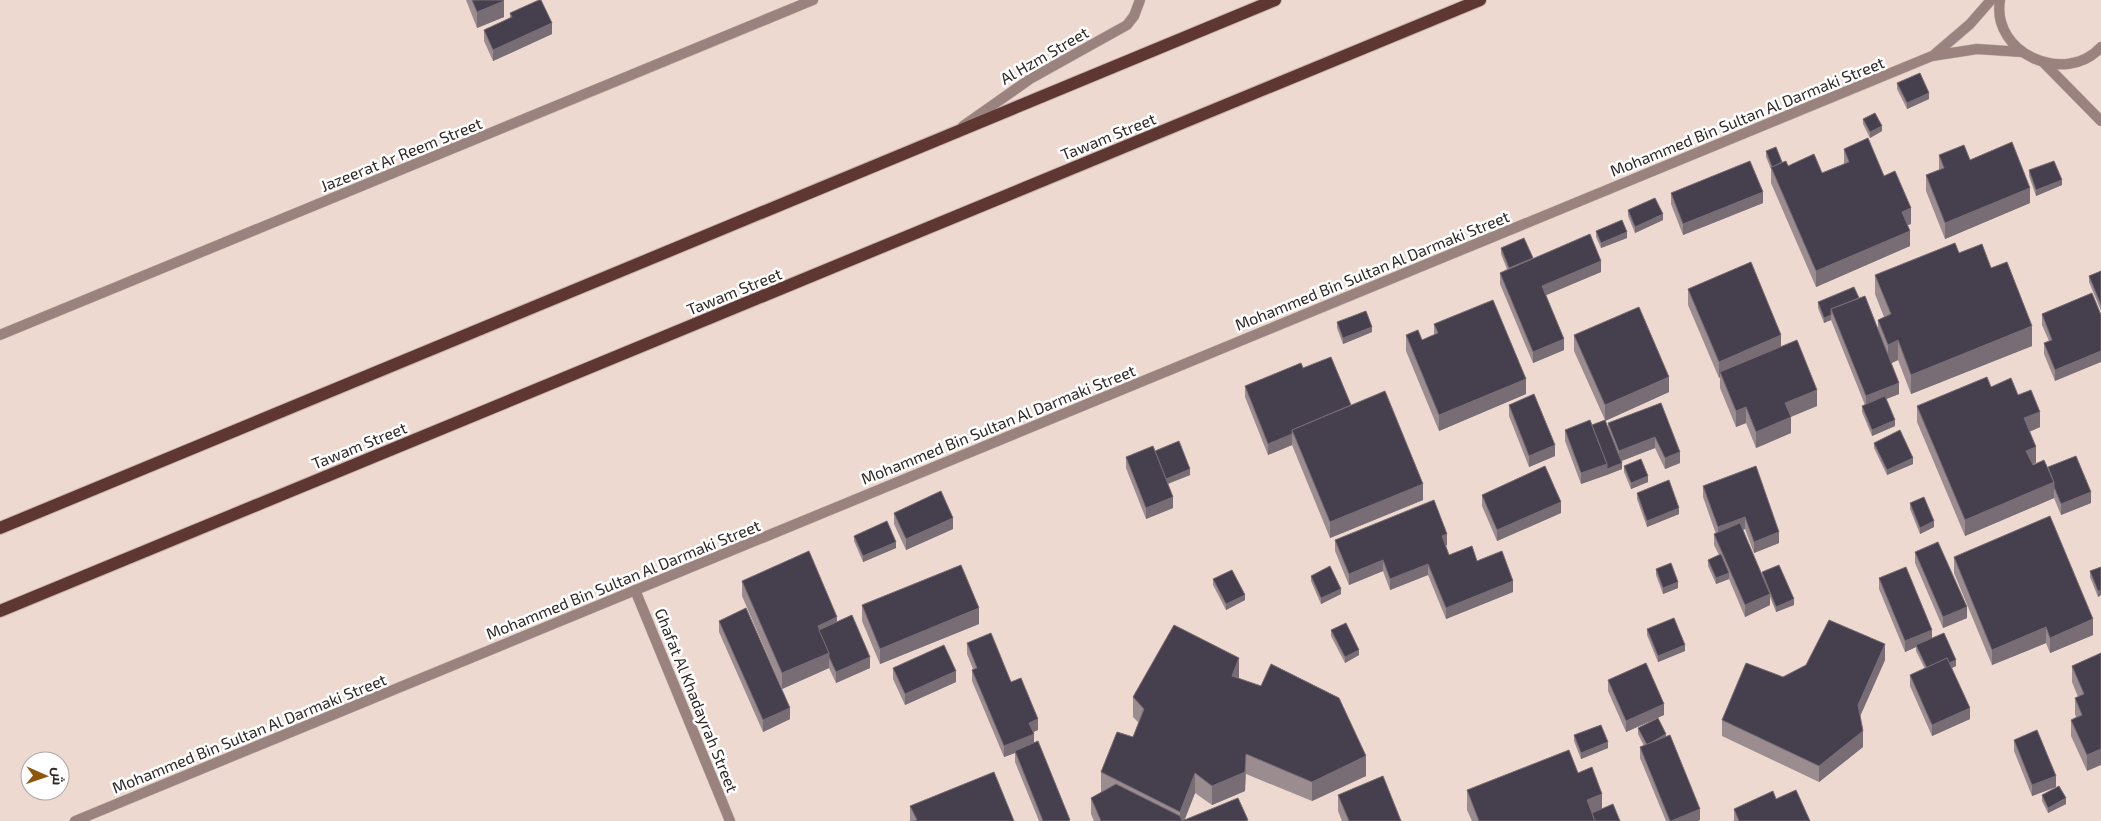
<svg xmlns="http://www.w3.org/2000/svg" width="2101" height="821" viewBox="0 0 2101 821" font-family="'Exo 2',Cairo,sans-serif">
<rect width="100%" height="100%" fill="#eed9d0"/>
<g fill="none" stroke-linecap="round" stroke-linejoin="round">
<defs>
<g id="minor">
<path d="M2000,0C1991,54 2066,86 2101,47"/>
<path d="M1935,54L1970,24L1991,0"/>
<path d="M2044,63L2101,121"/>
<path d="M963,126L1030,79L1127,25L1134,16L1140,0"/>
<path d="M0,335L813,0"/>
<path d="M635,590L730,821"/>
<path d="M75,821L1932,56L1977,49L2022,52"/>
</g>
<g id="primary">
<path d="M0,528L1275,0"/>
<path d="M0,611L1480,0"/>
</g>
</defs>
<use href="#minor" stroke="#c8b5ad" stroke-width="11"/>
<use href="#primary" stroke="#c8b5ad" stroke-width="14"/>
<use href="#minor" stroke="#9a827e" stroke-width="10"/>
<use href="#primary" stroke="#5f3732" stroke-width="12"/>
</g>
<g fill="#9a8c8f">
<path d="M466,0H503L504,17L477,28Z"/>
<path d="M510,13L552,34L493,61L484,41V30L510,18Z"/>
<path d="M1897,83L1929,99L1907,109L1897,89Z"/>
<path d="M1863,119L1882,131L1870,138L1863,124Z"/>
<path d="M1844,149L1884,176L1911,224L1908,225L1910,246L1816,287L1771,183V169L1766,157V151L1788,166L1822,173L1844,164Z"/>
<path d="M1939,155L1970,160L2030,203L1945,239L1926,191V175L1939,170Z"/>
<path d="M2029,170L2062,185L2036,196L2029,176Z"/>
<path d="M1671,193L1763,203L1683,235L1671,204Z"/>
<path d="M1628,210L1663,220L1635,233L1628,216Z"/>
<path d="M1596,231L1627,238L1601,248L1596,237Z"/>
<path d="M1501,248L1533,258L1601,272L1545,295L1564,350L1533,363L1500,284V273L1507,269L1501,254Z"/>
<path d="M1959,253L1991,268L2032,346L1911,394L1898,360L1891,363L1899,394L1886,399L1895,426L1872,436L1862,412V406L1865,405L1831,320L1824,323L1818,308V302L1859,298L1878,329V320L1884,317L1875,294V275Z"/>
<path d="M2101,271V311L2089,282V276Z"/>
<path d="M1688,289L1781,346L1817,406L1791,417V433L1756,448L1746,423L1736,427L1720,388V377L1719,378L1688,305Z"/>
<path d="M2092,293L2055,381L2044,354V343L2049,341L2042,325V314Z"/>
<path d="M1337,322L1372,332L1343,344L1337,328Z"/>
<path d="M1434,324L1526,394L1439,431L1406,351V335L1422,340L1434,335Z"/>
<path d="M1574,335L1669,392L1605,421L1608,428V423L1661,403L1680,463L1665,469L1655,448L1621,461L1622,469L1581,484L1565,441V430L1592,425L1605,420L1574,351Z"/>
<path d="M1303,368L1351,405L1423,500L1330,538L1292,445L1268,455L1245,397V386Z"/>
<path d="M1991,387L2018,395L2040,427L2029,432L2036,463L2032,464L2048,467L2091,503L2061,515L2054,498L1965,536L1917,422V406Z"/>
<path d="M1509,405L1555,456L1529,467L1509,416Z"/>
<path d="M1874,443L1913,464L1887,475L1874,448Z"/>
<path d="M1155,451L1190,475L1168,484L1173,508L1146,519L1126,468V457Z"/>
<path d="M1624,466L1648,482L1631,489L1624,472Z"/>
<path d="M1703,486L1779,543L1754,553L1745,529L1742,530L1762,576V572L1794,605L1776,612L1770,597V605L1745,617L1729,579L1716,584L1708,566V560L1719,555L1714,545V534H1716L1703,497Z"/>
<path d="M1637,493L1679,514L1647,527L1637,499Z"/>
<path d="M1482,495L1561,513L1497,541L1482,506Z"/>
<path d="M1910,503L1934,527L1920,534L1910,509Z"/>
<path d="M894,513L953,529L906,550L894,524Z"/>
<path d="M854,536L896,548L863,562L854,541Z"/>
<path d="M1335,540L1447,545L1446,546L1449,555L1477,561L1513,592L1446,619L1428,575L1390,590L1383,571L1349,585L1335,551Z"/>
<path d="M1915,552L1967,618L1943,628L1915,563Z"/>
<path d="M1954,557L2093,635L2050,653L2046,643L1992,665L1954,573Z"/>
<path d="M2101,567V595L2098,597L2090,577V571Z"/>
<path d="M1656,569L1678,588L1663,594L1656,575Z"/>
<path d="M1311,576L1341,594L1321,604L1311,581Z"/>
<path d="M1879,578L1956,666L1952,668L1970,719L1932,736L1910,686V675L1925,669L1916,651V647L1905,652L1879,589Z"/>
<path d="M1213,579L1245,600L1226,610L1213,585Z"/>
<path d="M742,581L837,622L870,668L836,683L829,668L782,689L742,596Z"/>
<path d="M862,605L979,624L880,664L862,621Z"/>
<path d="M719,621L790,719L763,732L719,632Z"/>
<path d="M1647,629L1685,651L1658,662L1647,635Z"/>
<path d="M1331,630L1359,655L1345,663L1331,636Z"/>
<path d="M967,643L1011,682L1038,730L1033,732L1034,743L1070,821H1039L1015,762V753L1004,757L972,681V670L973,669L967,654Z"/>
<path d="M2101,653L2087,771L2071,736V720L2076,717L2075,714V698L2078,697L2072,682V666Z"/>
<path d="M1885,660L1860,716L1863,747L1819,782L1722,736V720L1783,677Z"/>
<path d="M893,668L956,682L905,705L893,679Z"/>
<path d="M1239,679L1366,776L1312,801L1246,774L1245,791L1212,805L1195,793L1185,819L1248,821H1094L1091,814V798L1102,793L1101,792V772L1133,737L1139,723L1133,717V697Z"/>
<path d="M1608,680L1664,715L1626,732L1608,691Z"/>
<path d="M1638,728L1666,737L1700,820L1666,821L1640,758V747L1644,746L1638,734Z"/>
<path d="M1574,735L1608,748L1581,759L1574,741Z"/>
<path d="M2014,740L2056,787L2032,796L2014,751Z"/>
<path d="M1578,773L1602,808L1620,821H1472L1467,810V790Z"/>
<path d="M1338,795L1401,821H1342L1338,811Z"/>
<path d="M2042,795L2066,804L2048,813L2042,801Z"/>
<path d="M1776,799L1810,821H1734V809Z"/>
<path d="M910,806L1014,821H910Z"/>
</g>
<g fill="#786d75">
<path d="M504,1V17L477,28V12Z"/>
<path d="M552,23V34L493,61V50Z"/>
<path d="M1929,93V99L1907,109V103Z"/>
<path d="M1882,126V131L1870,138V132Z"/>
<path d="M2062,180V185L2036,196V190Z"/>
<path d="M2030,188V203L1945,239V223Z"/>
<path d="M1763,192V203L1683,235V224Z"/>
<path d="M1911,208V224L1902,227V212Z"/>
<path d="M1663,214V220L1635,233V227Z"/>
<path d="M1910,231V246L1816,287V271Z"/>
<path d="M1627,232V238L1601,248V243Z"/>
<path d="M1601,261V272L1542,297V286Z"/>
<path d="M1831,315V320L1824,323V318Z"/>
<path d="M2032,326V346L1911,394V375Z"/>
<path d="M1372,327V332L1343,344V338Z"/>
<path d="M1781,335V351L1720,372V377L1719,378V362Z"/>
<path d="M1564,339V350L1533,363V352Z"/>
<path d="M1898,340V360L1888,365V345Z"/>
<path d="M2101,351V362L2055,381V370Z"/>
<path d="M1669,377V392L1605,421V405Z"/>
<path d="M1526,379V394L1439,431V415Z"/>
<path d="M1899,383V394L1866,407V396Z"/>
<path d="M1817,390V406L1785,419V403Z"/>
<path d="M1746,407V423L1736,427V411Z"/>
<path d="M2040,412V427L2024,434V418Z"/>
<path d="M1791,417V433L1756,448V432Z"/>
<path d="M1895,420V426L1872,436V430Z"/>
<path d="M1292,434V445L1268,455V444Z"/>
<path d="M1655,437V448L1619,462V451Z"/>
<path d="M1555,445V456L1529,467V456Z"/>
<path d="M2036,447V463L2026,467V451Z"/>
<path d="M1680,452V463L1665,469V458Z"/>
<path d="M1913,458V464L1887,475V470Z"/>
<path d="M1622,463V469L1607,475V469Z"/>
<path d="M1607,464V475L1581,484V473Z"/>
<path d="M1190,469V475L1164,485V480Z"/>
<path d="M1648,476V482L1631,489V483Z"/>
<path d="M2054,482V498L1965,536V520Z"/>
<path d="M1423,484V500L1330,538V522Z"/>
<path d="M2091,492V503L2061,515V504Z"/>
<path d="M1173,497V508L1146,519V508Z"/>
<path d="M1561,502V513L1497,541V530Z"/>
<path d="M1679,508V514L1647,527V521Z"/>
<path d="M1745,517V529L1718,538V527Z"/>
<path d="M953,518V529L906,550V539Z"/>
<path d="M1934,521V527L1920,534V528Z"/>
<path d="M1779,532V543L1754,553V542Z"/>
<path d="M1447,534V545L1442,547V536Z"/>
<path d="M896,542V548L863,562V556Z"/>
<path d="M1383,560V571L1349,585V574Z"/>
<path d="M1428,564V575L1390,590V579Z"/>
<path d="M1729,573V579L1716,584V578Z"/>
<path d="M1513,581V592L1446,619V608Z"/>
<path d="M1678,582V588L1663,594V588Z"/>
<path d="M1341,589V594L1321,604V598Z"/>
<path d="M2101,590V595L2098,597V591Z"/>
<path d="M1770,594V605L1745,617V605Z"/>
<path d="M1245,595V600L1226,610V604Z"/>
<path d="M1794,599V605L1776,612V607Z"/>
<path d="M1967,607V618L1943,628V617Z"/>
<path d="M979,608V624L880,664V649Z"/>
<path d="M837,617V633L822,640L818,626Z"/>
<path d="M2093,619V635L2050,653V638Z"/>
<path d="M2046,627V643L1992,665V650Z"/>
<path d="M1932,630V641L1916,645V647L1905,652V641Z"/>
<path d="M1885,644V660L1858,721V705Z"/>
<path d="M1685,645V651L1658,662V656Z"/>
<path d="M1359,650V655L1345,663V657Z"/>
<path d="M829,653V668L782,689V673Z"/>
<path d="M870,657V668L836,683V672Z"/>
<path d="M1239,658V678L1232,696V676Z"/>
<path d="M1956,660V666L1929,678V672Z"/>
<path d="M956,671V682L905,705V694Z"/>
<path d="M1664,704V715L1626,732V721Z"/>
<path d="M790,708V719L763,732V720Z"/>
<path d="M1970,708V719L1932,736V725Z"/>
<path d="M1038,719V730L1029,734V723Z"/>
<path d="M1863,731V747L1819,782V766Z"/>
<path d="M1034,734V745L1015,751V753L1004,757V746Z"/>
<path d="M1666,734V740L1647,745Z"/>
<path d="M1608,742V748L1581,759V753Z"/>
<path d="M2101,749V765L2087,771V755Z"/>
<path d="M1246,754L1245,791L1212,805V786Z"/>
<path d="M1366,756V776L1312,801V782Z"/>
<path d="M1195,773V793L1184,821H1180V812Z"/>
<path d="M2056,776V787L2032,796V785Z"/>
<path d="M1602,794V814L1589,819L1587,800Z"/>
<path d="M2066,798V804L2048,813V808Z"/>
<path d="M1700,809V820L1698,821H1671Z"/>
</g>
<g fill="#453f4e" stroke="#786d75">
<path d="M472,0H503L504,1L477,12Z"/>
<path d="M539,0H541L552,23L493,50L484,30L512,17L510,13Z"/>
<path d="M1920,73L1929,93L1907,103L1897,83Z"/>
<path d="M1875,113L1882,126L1870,132L1863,119Z"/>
<path d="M1868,138L1884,176L1895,171L1911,208L1902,212L1910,231L1816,271L1771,167L1786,161L1788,166L1814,154L1822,173L1849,162L1844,149Z"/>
<path d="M2012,142L2030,188L1945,223L1926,175L1944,168L1939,155L1964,145L1970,160Z"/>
<path d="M1776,147L1782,162L1772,167L1766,151Z"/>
<path d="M1750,161L1763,192L1683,224L1671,193Z"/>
<path d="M2054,161L2062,180L2036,190L2029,170Z"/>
<path d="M1655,198L1663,214L1635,227L1628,210Z"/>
<path d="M1622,220L1627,232L1601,243L1596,231Z"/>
<path d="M1590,234L1601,261L1542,286L1564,339L1533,352L1500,273Z"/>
<path d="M1524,238L1533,258L1509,268L1501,248Z"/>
<path d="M1955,243L1959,253L1982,244L1991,268L2007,262L2032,326L1911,375L1898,340L1888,345L1878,320L1891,314L1875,275Z"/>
<path d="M1751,262L1781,335L1719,362L1688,289Z"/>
<path d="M2101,271V305L2089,276Z"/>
<path d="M1854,287L1859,298L1831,309V315L1824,318L1818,302Z"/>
<path d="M2092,293L2101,315V351L2055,370L2044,343L2052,340L2042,314Z"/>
<path d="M1865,296L1899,383L1866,396L1831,309Z"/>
<path d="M1493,300L1526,379L1439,415L1406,335L1418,330L1422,340L1438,333L1434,324Z"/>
<path d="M1639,307L1669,377L1605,405L1574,335Z"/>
<path d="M1366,311L1372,327L1343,338L1337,322Z"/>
<path d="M1797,340L1817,390L1785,403L1791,417L1756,432L1746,407L1736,411L1720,372Z"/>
<path d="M1331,357L1351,405L1292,430V434L1268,444L1245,386L1301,363L1303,368Z"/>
<path d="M1987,377L1991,387L2011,378L2018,395L2031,390L2040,412L2024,418L2036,447L2026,451L2033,465L2044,460L2054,482L1965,520L1917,406Z"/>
<path d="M1385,391L1423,484L1330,522L1292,430Z"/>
<path d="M1534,394L1555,445L1529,456L1509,405Z"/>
<path d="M1885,396L1895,420L1872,430L1862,406Z"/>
<path d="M1661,403L1680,452L1665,458L1655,437L1619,451L1608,423Z"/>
<path d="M1590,420L1607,464L1581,473L1565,430Z"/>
<path d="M1605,420L1622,463L1607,469V464L1592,425Z"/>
<path d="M1900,430L1913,458L1887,470L1874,443Z"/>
<path d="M1179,441L1190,469L1166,479L1155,451Z"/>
<path d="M1153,446L1173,497L1146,508L1126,457Z"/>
<path d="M2076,456L2091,492L2061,504L2054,487V482L2048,467Z"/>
<path d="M1641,459L1648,476L1631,483L1624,466Z"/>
<path d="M1545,466L1561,502L1497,530L1482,495Z"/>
<path d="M1756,466L1779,532L1754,542L1745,517L1718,527L1703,486Z"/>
<path d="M1669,480L1679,508L1647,521L1637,493Z"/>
<path d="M941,491L953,518L906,539L894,513Z"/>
<path d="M1924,497L1934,521L1920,528L1910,503Z"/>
<path d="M1434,500L1447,534L1442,536L1449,555L1472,546L1477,561L1502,551L1513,581L1446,608L1428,564L1390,579L1383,560L1349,574L1335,540Z"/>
<path d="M2050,516L2093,619L2050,638L2046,627L1992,650L1954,557Z"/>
<path d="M887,521L896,542L863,556L854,536Z"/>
<path d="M1740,523L1770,594L1745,605L1714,534Z"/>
<path d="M1938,542L1967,607L1943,617L1915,552Z"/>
<path d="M809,551L837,617L818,626L829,653L782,673L742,581Z"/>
<path d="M1721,554L1729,573L1716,578L1708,560Z"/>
<path d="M1671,563L1678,582L1663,588L1656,569Z"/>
<path d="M961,565L979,608L880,649L862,605Z"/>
<path d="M1779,565L1794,599L1776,607L1762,572Z"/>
<path d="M1330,566L1341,589L1321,598L1311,576Z"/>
<path d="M1906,567L1932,630L1905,641L1879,578Z"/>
<path d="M2101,567V590L2098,591L2090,571Z"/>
<path d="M1232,570L1245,595L1226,604L1213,579Z"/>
<path d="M746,608L790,708L763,720L719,621Z"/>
<path d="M852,615L870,657L836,672L829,657V653L819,630Z"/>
<path d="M1674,618L1685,645L1658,656L1647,629Z"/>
<path d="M1829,620L1885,644L1858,705L1863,731L1819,766L1722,720L1746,663L1783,677L1806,665Z"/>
<path d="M1346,623L1359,650L1345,657L1331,630Z"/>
<path d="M1174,625L1239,658L1232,676L1261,686L1271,664L1339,698L1366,756L1312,782L1246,754L1245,772L1212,786L1195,773L1180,812L1101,772L1117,732L1133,737L1144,709L1133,697Z"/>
<path d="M991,633L1011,682L1021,678L1038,719L1029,723L1034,734L1004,746L972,670L977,668L967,643Z"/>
<path d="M1944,633L1956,660L1949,663L1947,658L1927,668L1916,645Z"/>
<path d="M944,645L956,671L905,694L893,668Z"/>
<path d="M2101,653V749L2087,755L2071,720L2082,715L2075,698L2084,694L2072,666Z"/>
<path d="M1947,658L1970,708L1932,725L1910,675Z"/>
<path d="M1646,663L1664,704L1626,721L1608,680Z"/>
<path d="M1658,718L1666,734L1647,745L1638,728Z"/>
<path d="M1601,725L1608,742L1581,753L1574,735Z"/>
<path d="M2037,730L2056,776L2032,785L2014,740Z"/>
<path d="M1670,735L1700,809L1671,821H1670L1640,747Z"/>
<path d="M1038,741L1070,820L1068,821H1043L1015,751Z"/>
<path d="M1569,750L1578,773L1592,767L1602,794L1587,800L1595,821H1479L1467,790Z"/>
<path d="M994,772L1014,821H914L917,820L910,806Z"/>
<path d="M1383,776L1401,821H1349L1338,795Z"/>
<path d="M1116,784L1180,816L1182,821H1101L1091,798Z"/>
<path d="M2059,786L2066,798L2048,808L2042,795Z"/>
<path d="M1796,790L1810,821H1739L1734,809L1773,791L1776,799Z"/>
<path d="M1238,798L1248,820L1246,821H1182Z"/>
<path d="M1613,804L1620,821H1595L1592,813Z"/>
</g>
<g text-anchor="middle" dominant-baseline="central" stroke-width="5" stroke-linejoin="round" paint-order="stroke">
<g font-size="16" fill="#2e2723" stroke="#fff">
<text transform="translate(1044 55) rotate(-30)">Al Hzm Street</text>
<text transform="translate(1747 116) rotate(-22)">Mohammed Bin Sultan Al Darmaki Street</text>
<text transform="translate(1108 136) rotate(-22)">Tawam Street</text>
<text transform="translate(401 154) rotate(-22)">Jazeerat Ar Reem Street</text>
<text transform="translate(1372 270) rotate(-22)">Mohammed Bin Sultan Al Darmaki Street</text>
<text transform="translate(734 291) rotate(-22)">Tawam Street</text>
<text transform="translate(998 424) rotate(-22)">Mohammed Bin Sultan Al Darmaki Street</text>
<text transform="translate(359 445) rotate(-22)">Tawam Street</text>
<text transform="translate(623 579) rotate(-22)">Mohammed Bin Sultan Al Darmaki Street</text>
<text transform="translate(697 700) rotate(68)">Ghafat Al Khadayrah Street</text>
<text transform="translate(249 733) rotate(-22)">Mohammed Bin Sultan Al Darmaki Street</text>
</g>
</g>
<g transform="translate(45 776) rotate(92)"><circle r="24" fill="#ffffff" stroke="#aba9a7"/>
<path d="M0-4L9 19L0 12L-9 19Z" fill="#8e570b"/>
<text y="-8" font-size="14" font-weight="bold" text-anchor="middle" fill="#2e2723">ش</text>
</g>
</svg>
